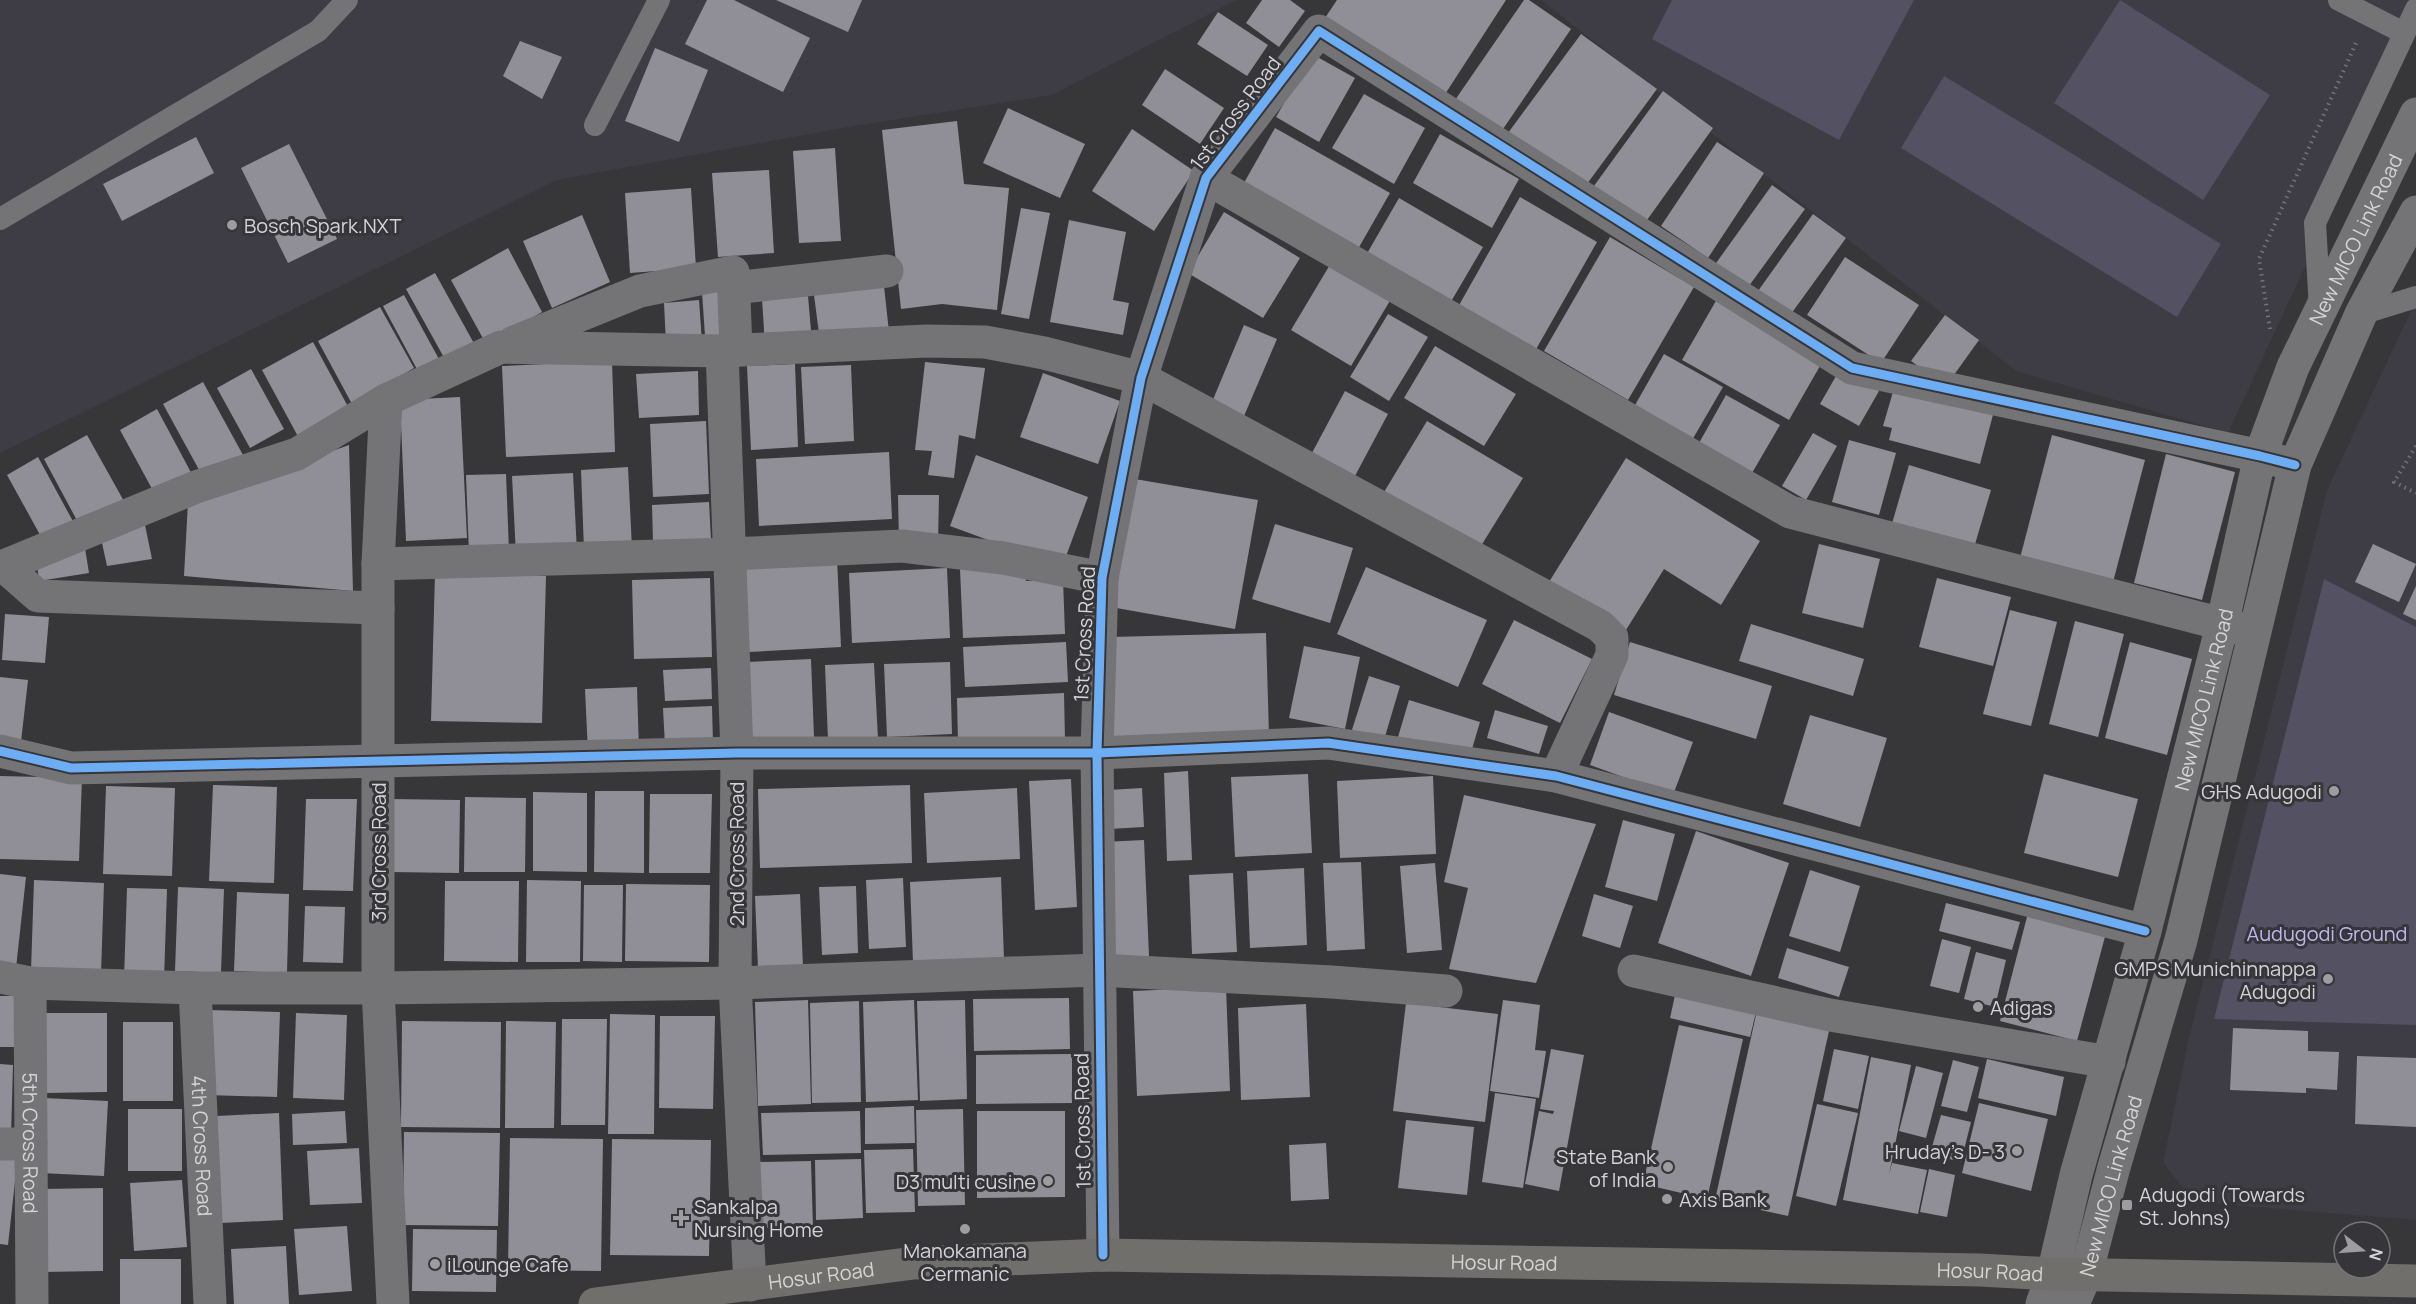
<svg xmlns="http://www.w3.org/2000/svg" width="2416" height="1304" viewBox="0 0 2416 1304" font-family="Manrope,sans-serif">
<rect width="100%" height="100%" fill="#373638"/>
<g fill="#3e3c45">
<path d="M0,0H1237L1052,95L848,127L557,180L0,453Z"/>
<path d="M1541,0H2416V27L2228,433L2016,371Z"/>
<path d="M2416,300V1220L2194,1202L2163,1163L2188,1042L2327,490Z"/>
</g>
<g fill="#535162">
<path d="M1672,0H1914L1839,140L1652,39Z"/>
<path d="M2120,0L2270,95L2203,200L2054,103Z"/>
<path d="M1944,76L2221,244L2177,317L1901,148Z"/>
<path d="M2324,579L2416,627V1025L2214,1019Z"/>
</g>
<g fill="#908f97">
<path d="M707,0H734L810,38L783,92L685,44Z"/>
<path d="M776,0H862L848,32Z"/>
<path d="M1262,0H1290L1305,11L1279,47L1246,23Z"/>
<path d="M1337,0H1506L1440,102L1321,24Z"/>
<path d="M1524,0H1529L1571,29L1501,132L1455,100Z"/>
<path d="M1218,12L1268,45L1247,76L1197,44Z"/>
<path d="M1581,34L1657,89L1584,188L1508,133Z"/>
<path d="M520,41L562,57L542,99L503,76Z"/>
<path d="M655,48L708,70L679,142L625,121Z"/>
<path d="M1312,54L1355,78L1319,142L1276,117Z"/>
<path d="M1165,69L1224,108L1200,144L1142,105Z"/>
<path d="M1663,91L1713,128L1642,227L1591,190Z"/>
<path d="M1364,94L1425,128L1394,184L1332,148Z"/>
<path d="M1008,108L1085,144L1060,198L983,163Z"/>
<path d="M957,121L964,184L1009,188L997,310L942,304L901,309L882,130Z"/>
<path d="M1275,128L1390,193L1354,256L1240,190Z"/>
<path d="M1132,129L1194,171L1154,231L1092,191Z"/>
<path d="M1440,134L1519,179L1492,228L1413,183Z"/>
<path d="M196,137L214,173L122,221L103,184Z"/>
<path d="M1717,142L1764,173L1708,258L1661,226Z"/>
<path d="M289,144L337,239L288,263L241,168Z"/>
<path d="M835,148L841,241L799,243L793,151Z"/>
<path d="M769,170L774,253L718,257L712,173Z"/>
<path d="M1772,185L1805,209L1746,290L1714,266Z"/>
<path d="M691,188L696,268L630,273L625,193Z"/>
<path d="M1520,197L1597,242L1535,351L1458,307Z"/>
<path d="M1399,198L1483,247L1449,305L1365,257Z"/>
<path d="M1021,208L1050,213L1029,319L1001,314Z"/>
<path d="M1224,212L1300,258L1263,318L1188,273Z"/>
<path d="M1813,214L1846,238L1791,314L1758,291Z"/>
<path d="M582,215L610,282L552,308L523,241Z"/>
<path d="M1069,220L1126,232L1113,300L1129,303L1123,335L1050,322Z"/>
<path d="M1610,237L1694,287L1628,400L1544,351Z"/>
<path d="M508,248L542,312L486,344L451,280Z"/>
<path d="M1845,257L1919,305L1881,363L1807,315Z"/>
<path d="M1331,263L1391,299L1351,366L1291,330Z"/>
<path d="M435,273L476,347L447,363L406,289Z"/>
<path d="M884,286L889,332L820,341L814,295Z"/>
<path d="M730,290L733,335L705,336L702,292Z"/>
<path d="M404,295L440,361L419,373L383,306Z"/>
<path d="M808,296L812,342L765,345L762,299Z"/>
<path d="M1717,299L1824,359L1789,420L1682,360Z"/>
<path d="M699,300L702,342L666,344L664,303Z"/>
<path d="M380,307L414,368L352,404L318,341Z"/>
<path d="M1388,314L1428,337L1389,401L1350,377Z"/>
<path d="M1945,315L1979,340L1946,386L1911,361Z"/>
<path d="M1244,325L1277,339L1244,416L1212,402Z"/>
<path d="M313,342L352,414L301,442L262,370Z"/>
<path d="M1435,346L1516,394L1484,446L1404,398Z"/>
<path d="M1664,354L1723,387L1688,447L1630,414Z"/>
<path d="M612,361L615,452L506,457L502,366Z"/>
<path d="M925,362L985,368L975,439L959,435L954,478L928,475L932,451L915,450Z"/>
<path d="M795,364L798,447L751,450L747,366Z"/>
<path d="M851,365L854,441L805,444L801,367Z"/>
<path d="M251,369L284,429L250,448L217,388Z"/>
<path d="M1840,369L1879,391L1859,426L1820,404Z"/>
<path d="M698,371L699,415L639,418L636,374Z"/>
<path d="M1043,373L1120,401L1098,464L1020,437Z"/>
<path d="M203,382L243,455L203,477L163,404Z"/>
<path d="M1895,385L1994,411L1980,464L1889,440L1892,428L1883,426Z"/>
<path d="M1345,391L1388,414L1348,489L1305,466Z"/>
<path d="M1726,395L1780,425L1752,473L1699,443Z"/>
<path d="M460,397L467,538L406,541L400,400Z"/>
<path d="M157,409L194,478L157,498L120,430Z"/>
<path d="M706,421L709,494L653,497L650,424Z"/>
<path d="M1427,421L1523,478L1476,554L1381,497Z"/>
<path d="M1813,433L1837,446L1806,500L1782,486Z"/>
<path d="M87,435L125,503L81,528L44,459Z"/>
<path d="M2052,435L2145,460L2112,586L2019,562Z"/>
<path d="M1849,440L1896,453L1879,515L1832,502Z"/>
<path d="M349,445L353,591L184,576L188,502Z"/>
<path d="M889,452L892,519L759,526L756,459Z"/>
<path d="M2166,454L2235,472L2202,600L2134,583Z"/>
<path d="M976,455L1088,497L1062,567L950,526Z"/>
<path d="M38,457L75,525L44,542L7,475Z"/>
<path d="M1626,458L1760,541L1721,605L1664,569L1626,630L1549,582Z"/>
<path d="M1909,465L1991,490L1973,551L1891,527Z"/>
<path d="M628,467L632,548L584,550L581,470Z"/>
<path d="M573,473L577,552L516,555L512,476Z"/>
<path d="M506,474L509,551L469,553L466,475Z"/>
<path d="M1129,478L1258,500L1235,629L1105,606Z"/>
<path d="M898,495H939L938,543H899Z"/>
<path d="M709,502L711,540L653,542L652,505Z"/>
<path d="M1275,524L1353,548L1330,623L1252,599Z"/>
<path d="M145,525L152,559L107,566L100,534Z"/>
<path d="M1819,544L1880,559L1863,628L1802,613Z"/>
<path d="M2373,544L2416,564L2399,602L2355,582Z"/>
<path d="M85,548L89,573L39,581L36,556Z"/>
<path d="M837,558L841,647L748,652L744,562Z"/>
<path d="M1025,566L1026,581L1063,579L1065,634L963,638L960,569Z"/>
<path d="M1366,567L1487,620L1458,687L1337,634Z"/>
<path d="M947,568L950,638L852,643L849,573Z"/>
<path d="M435,573L546,576L542,723L431,721Z"/>
<path d="M710,578L712,657L634,659L632,580Z"/>
<path d="M1937,578L2011,597L1993,666L1919,647Z"/>
<path d="M2416,586V620L2403,614Z"/>
<path d="M2010,610L2057,622L2031,726L1983,714Z"/>
<path d="M5,614L49,617L45,663L2,660Z"/>
<path d="M1514,620L1592,659L1560,723L1482,684Z"/>
<path d="M2075,621L2124,634L2098,737L2049,724Z"/>
<path d="M1751,624L1864,659L1853,696L1739,661Z"/>
<path d="M1266,633L1269,735L1113,740L1111,637Z"/>
<path d="M1066,642L1068,682L965,687L963,647Z"/>
<path d="M1630,642L1772,686L1756,739L1614,695Z"/>
<path d="M2130,642L2192,659L2167,755L2105,738Z"/>
<path d="M1304,646L1360,657L1345,729L1289,718Z"/>
<path d="M811,659L814,737L749,740L746,662Z"/>
<path d="M950,662L952,734L887,737L884,664Z"/>
<path d="M874,663L878,739L828,740L825,665Z"/>
<path d="M711,668L712,699L665,701L663,670Z"/>
<path d="M1369,676L1400,686L1384,740L1352,730Z"/>
<path d="M0,677L28,680L21,742L0,740Z"/>
<path d="M637,687L639,750L588,753L585,689Z"/>
<path d="M1064,693L1065,740L958,745L957,698Z"/>
<path d="M1409,700L1480,722L1469,759L1398,737Z"/>
<path d="M712,706L713,744L665,746L663,708Z"/>
<path d="M1495,710L1548,726L1539,754L1487,738Z"/>
<path d="M1609,712L1693,742L1673,795L1590,765Z"/>
<path d="M1810,715L1887,738L1860,827L1783,804Z"/>
<path d="M1188,771L1192,860L1167,861L1164,773Z"/>
<path d="M1308,774L1312,853L1235,857L1231,777Z"/>
<path d="M2044,774L2138,799L2118,877L2024,853Z"/>
<path d="M0,776L82,778L79,861L0,859Z"/>
<path d="M1433,776L1436,854L1340,858L1337,781Z"/>
<path d="M1071,779L1077,907L1035,910L1029,781Z"/>
<path d="M213,785L277,787L274,883L209,881Z"/>
<path d="M910,785L912,863L760,868L758,789Z"/>
<path d="M106,786L175,788L172,876L103,874Z"/>
<path d="M1017,788L1020,859L927,863L924,793Z"/>
<path d="M1142,788L1144,827L1109,829L1108,790Z"/>
<path d="M595,791H644V873L594,872Z"/>
<path d="M533,792L587,793V872L533,871Z"/>
<path d="M650,794H712L710,873H649Z"/>
<path d="M1464,795L1596,824L1536,983L1449,969L1468,888L1444,882Z"/>
<path d="M465,797L526,798L525,872H464Z"/>
<path d="M306,799H357L353,891L303,890Z"/>
<path d="M390,799L460,800L459,873L390,872Z"/>
<path d="M1623,820L1675,834L1657,901L1605,887Z"/>
<path d="M1696,831L1789,863L1751,976L1658,943Z"/>
<path d="M1144,840L1149,956L1108,958L1103,842Z"/>
<path d="M1361,862L1365,949L1327,951L1323,863Z"/>
<path d="M1435,863L1442,950L1407,953L1400,866Z"/>
<path d="M1304,868L1307,945L1250,948L1247,871Z"/>
<path d="M1810,870L1860,886L1840,952L1789,936Z"/>
<path d="M1233,873L1237,952L1192,954L1189,875Z"/>
<path d="M0,874L26,877L16,968L0,966Z"/>
<path d="M1001,877L1004,959L913,963L910,882Z"/>
<path d="M903,878L906,947L869,949L866,880Z"/>
<path d="M34,880L104,883L101,974L31,971Z"/>
<path d="M527,880L581,881L580,962H526Z"/>
<path d="M445,881H519L518,962L444,961Z"/>
<path d="M626,884L710,885L709,962L625,961Z"/>
<path d="M584,885H623L622,962L583,961Z"/>
<path d="M856,886L858,953L822,955L819,887Z"/>
<path d="M178,887L224,889L221,973L175,971Z"/>
<path d="M127,888L167,889L164,980L124,979Z"/>
<path d="M237,892L289,894L287,973L234,971Z"/>
<path d="M800,894L803,967L758,969L755,896Z"/>
<path d="M1594,894L1633,906L1620,948L1582,936Z"/>
<path d="M1946,903L2020,922L2012,950L1939,931Z"/>
<path d="M305,906L345,907L343,963L303,962Z"/>
<path d="M2028,913L2106,933L2077,1041L2000,1021Z"/>
<path d="M1942,939L1971,947L1959,993L1930,986Z"/>
<path d="M1787,948L1849,967L1839,997L1778,978Z"/>
<path d="M1976,952L2006,960L1995,1007L1964,999Z"/>
<path d="M1677,986L1758,1004L1750,1037L1670,1018Z"/>
<path d="M1226,987L1230,1091L1137,1096L1133,991Z"/>
<path d="M0,996H19L21,1047H0Z"/>
<path d="M1069,998L1070,1049L974,1051L973,999Z"/>
<path d="M808,1000L811,1104L758,1106L755,1002Z"/>
<path d="M914,1000L918,1100L866,1102L863,1002Z"/>
<path d="M965,1000L967,1099L920,1101L917,1001Z"/>
<path d="M1503,1000L1540,1005L1535,1050L1546,1051L1539,1098L1490,1091Z"/>
<path d="M859,1001L861,1102L812,1103L810,1003Z"/>
<path d="M1406,1003L1498,1014L1485,1122L1393,1111Z"/>
<path d="M1306,1004L1310,1097L1241,1100L1238,1008Z"/>
<path d="M1758,1006L1831,1022L1788,1216L1715,1200Z"/>
<path d="M208,1010L280,1012L277,1097L206,1095Z"/>
<path d="M46,1013H107V1092L46,1093Z"/>
<path d="M296,1013L347,1015L344,1100L293,1098Z"/>
<path d="M610,1014L655,1015L654,1134H608Z"/>
<path d="M660,1016H715L713,1109L659,1108Z"/>
<path d="M562,1019H607L605,1125H561Z"/>
<path d="M402,1021L501,1022L500,1128L401,1127Z"/>
<path d="M506,1021L556,1022L554,1128H505Z"/>
<rect x="123" y="1022" width="50" height="79"/>
<path d="M1679,1025L1743,1039L1707,1199L1643,1184Z"/>
<path d="M2233,1028L2308,1031V1051L2339,1052L2337,1090L2306,1088V1093L2230,1090Z"/>
<path d="M1551,1049L1584,1055L1559,1191L1525,1184L1539,1111L1553,1114L1554,1111L1540,1109Z"/>
<path d="M1834,1049L1869,1056L1858,1109L1823,1101Z"/>
<path d="M1072,1054V1103L976,1104V1055Z"/>
<path d="M2357,1056L2416,1058V1127L2355,1124Z"/>
<path d="M1871,1057L1911,1065L1889,1175L1892,1163L1927,1170L1918,1214L1843,1200Z"/>
<path d="M1987,1059L2064,1077L2056,1116L1978,1098Z"/>
<path d="M1953,1060L1979,1067L1967,1112L1941,1106Z"/>
<path d="M0,1064L13,1065L11,1136H0Z"/>
<path d="M1916,1066L1943,1073L1926,1138L1899,1131Z"/>
<path d="M1495,1093L1536,1099L1523,1188L1482,1182Z"/>
<path d="M44,1098L108,1101L104,1176L40,1173Z"/>
<path d="M1979,1103L2048,1119L2031,1191L1962,1173Z"/>
<path d="M1817,1104L1858,1113L1836,1206L1796,1196Z"/>
<path d="M914,1106L915,1143L865,1144V1108Z"/>
<rect x="128" y="1109" width="54" height="62"/>
<path d="M963,1109L965,1205L918,1206L916,1110Z"/>
<path d="M345,1111L347,1143L293,1145L292,1114Z"/>
<path d="M860,1111L861,1153L763,1155L761,1113Z"/>
<path d="M977,1111H1065V1197L977,1198Z"/>
<path d="M279,1113L283,1220L221,1223L217,1116Z"/>
<path d="M1941,1115L1971,1122L1961,1162L1930,1154Z"/>
<path d="M1406,1120L1474,1127L1467,1195L1398,1188Z"/>
<path d="M404,1132L500,1133L498,1226L403,1225Z"/>
<path d="M510,1138L603,1139L601,1271L508,1270Z"/>
<path d="M612,1139L711,1140L709,1256L610,1255Z"/>
<path d="M1326,1143L1329,1199L1291,1201L1289,1145Z"/>
<path d="M359,1148L362,1203L310,1205L307,1151Z"/>
<path d="M913,1149L915,1212L866,1213L864,1150Z"/>
<path d="M0,1152L18,1154L8,1245L0,1244Z"/>
<path d="M861,1159L863,1218L816,1220L815,1160Z"/>
<path d="M811,1161L813,1227L757,1228L756,1162Z"/>
<path d="M1929,1169L1955,1175L1947,1217L1920,1212Z"/>
<path d="M182,1180L187,1247L134,1251L130,1183Z"/>
<path d="M103,1188V1271L41,1272V1189Z"/>
<path d="M347,1226L352,1291L299,1295L294,1229Z"/>
<path d="M413,1229L497,1230L496,1292L412,1291Z"/>
<path d="M286,1246L289,1304H234L231,1249Z"/>
<rect x="120" y="1259" width="61" height="45"/>
</g>
<g fill="none" stroke-linecap="round" stroke-linejoin="round">
<g stroke="#747476" stroke-width="4" stroke-dasharray="1.5 4.5" stroke-linecap="butt">
<path d="M2270,329L2259,259L2356,43"/>
<path d="M2416,446L2394,482L2416,493"/>
</g>
<g stroke="#747476" stroke-width="22">
<path d="M2339,0L2404,33"/>
<path d="M595,125L659,0"/>
<path d="M0,219L318,31L347,0"/>
<path d="M2320,309L2315,223L2416,9"/>
<path d="M2361,314L2416,297"/>
</g>
<g stroke="#747476" stroke-width="33">
<path d="M1206,178L1790,512L2249,631"/>
<path d="M734,288L887,271"/>
<path d="M514,342L640,291L733,272L736,350"/>
<path d="M722,351L737,753L735,983L750,1285"/>
<path d="M386,400L378,564V988L393,1304"/>
<path d="M378,564L730,554L902,546L1003,558L1102,578"/>
<path d="M4,566L196,487L297,454L386,400L501,347L722,351L926,341L985,342L1044,353L1141,378L1600,626L1612,638V655L1556,776"/>
<path d="M4,566L38,596L378,608"/>
<path d="M0,751L71,768L737,753H1097L1328,743L1556,776L2145,931"/>
<path d="M1634,971L1830,1015L2109,1062"/>
<path d="M0,977L30,983L195,988H378L735,983L1098,970L1332,982L1446,991"/>
<path id="s1" d="M30,983L32,1304"/>
<path id="s2" d="M195,988L210,1304"/>
<path d="M0,1144H31"/>
<path d="M1103,1255L1097,753L1102,578L1141,378L1206,178L1319,31L1852,368L2260,456L2295,465"/>
</g>
<g stroke="#747476" stroke-width="33">
<path id="s3" d="M2042,1304L2053,1274L2076,1175L2145,931L2222,625L2260,456L2293,367L2416,114"/>
<path id="s4" d="M2073,1304L2086,1274L2114,1167L2181,940L2295,465L2361,314L2416,212"/>
</g>
<path stroke="#706f6b" stroke-width="33" id="s5" d="M595,1304L914,1263L1103,1255L1980,1270L2053,1274L2416,1281"/>
<defs>
<g id="cycleway">
<path d="M0,751L71,768L737,753H1097L1328,743L1556,776L2145,931"/>
<path d="M1103,1255L1097,753L1102,578L1141,378L1206,178L1319,31L1852,368L2260,456L2295,465"/>
</g>
</defs>
<use href="#cycleway" stroke="#363539" stroke-width="13"/>
<use href="#cycleway" stroke="#6dadf4" stroke-width="9"/>
</g>
<g fill="#9d9d9f" stroke="#363539" stroke-width="2">
<circle cx="232" cy="225" r="6"/>
<circle cx="2334" cy="791" r="6"/>
<circle cx="2328" cy="979" r="6"/>
<circle cx="1978" cy="1007" r="6"/>
<circle cx="2017" cy="1151" r="6"/>
<circle cx="1668" cy="1167" r="6"/>
<circle cx="1048" cy="1181" r="6"/>
<circle cx="1667" cy="1199" r="6"/>
<rect x="2121" y="1199" width="12" height="12" rx="3"/>
<path d="M678 1209h6v6h6v6h-6v6h-6v-6h-6v-6h6z"/>
<circle cx="965" cy="1229" r="6"/>
<circle cx="435" cy="1264" r="6"/>
</g>
<g text-anchor="middle" dominant-baseline="central" stroke-width="6" stroke-linejoin="round" paint-order="stroke">
<g font-size="20" fill="#d4d4d6" stroke="#363539">
<text transform="translate(1235 113) rotate(-53)">1st Cross Road</text>
<text stroke="none"><textPath href="#s3" startOffset="1113">New MICO Link Road</textPath></text>
<text transform="translate(1084 634) rotate(-87)">1st Cross Road</text>
<text stroke="none"><textPath href="#s3" startOffset="626">New MICO Link Road</textPath></text>
<text transform="translate(378 852) rotate(-90)">3rd Cross Road</text>
<text transform="translate(736 854) rotate(-90)">2nd Cross Road</text>
<text transform="translate(1082 1121) rotate(-91)">1st Cross Road</text>
<text stroke="none"><textPath href="#s1" startOffset="160">5th Cross Road</textPath></text>
<text stroke="none"><textPath href="#s2" startOffset="158">4th Cross Road</textPath></text>
<text stroke="none"><textPath href="#s4" startOffset="124">New MICO Link Road</textPath></text>
<text stroke="none"><textPath href="#s5" startOffset="912">Hosur Road</textPath></text>
<text stroke="none"><textPath href="#s5" startOffset="1398">Hosur Road</textPath></text>
<text stroke="none"><textPath href="#s5" startOffset="228">Hosur Road</textPath></text>
</g>
<g font-size="20" fill="#d4d4d6" stroke="#363539" text-anchor="start">
<text x="244" y="225">Bosch Spark.NXT</text>
<text x="2322" y="791" text-anchor="end">GHS Adugodi</text>
<text x="2316" y="968" text-anchor="end">GMPS Munichinnappa<tspan x="2316" dy="23">Adugodi</tspan></text>
<text x="1990" y="1007">Adigas</text>
<text x="2005" y="1151" text-anchor="end">Hruday's D- 3</text>
<text x="1656" y="1156" text-anchor="end">State Bank<tspan x="1656" dy="23">of India</tspan></text>
<text x="1036" y="1181" text-anchor="end">D3 multi cusine</text>
<text x="2139" y="1194">Adugodi (Towards<tspan x="2139" dy="23">St. Johns)</tspan></text>
<text x="1679" y="1199">Axis Bank</text>
<text x="694" y="1206">Sankalpa<tspan x="694" dy="23">Nursing Home</tspan></text>
<text x="965" y="1250" text-anchor="middle">Manokamana<tspan x="965" dy="23">Cermanic</tspan></text>
<text x="447" y="1264">iLounge Cafe</text>
</g>
<g font-size="20" fill="#c0b7f2" stroke="#363539">
<text x="2327" y="933">Audugodi Ground</text>
</g>
</g>
<g transform="translate(2362 1250) rotate(107)"><circle r="28" fill="#363539" stroke="#757578" stroke-width="1.5"/>
<path d="M0-4.5L10 22L0 15L-10 22Z" fill="#9d9d9f"/>
<text y="-9" font-size="16" font-weight="bold" text-anchor="middle" fill="#d4d4d6">N</text>
</g>
</svg>
